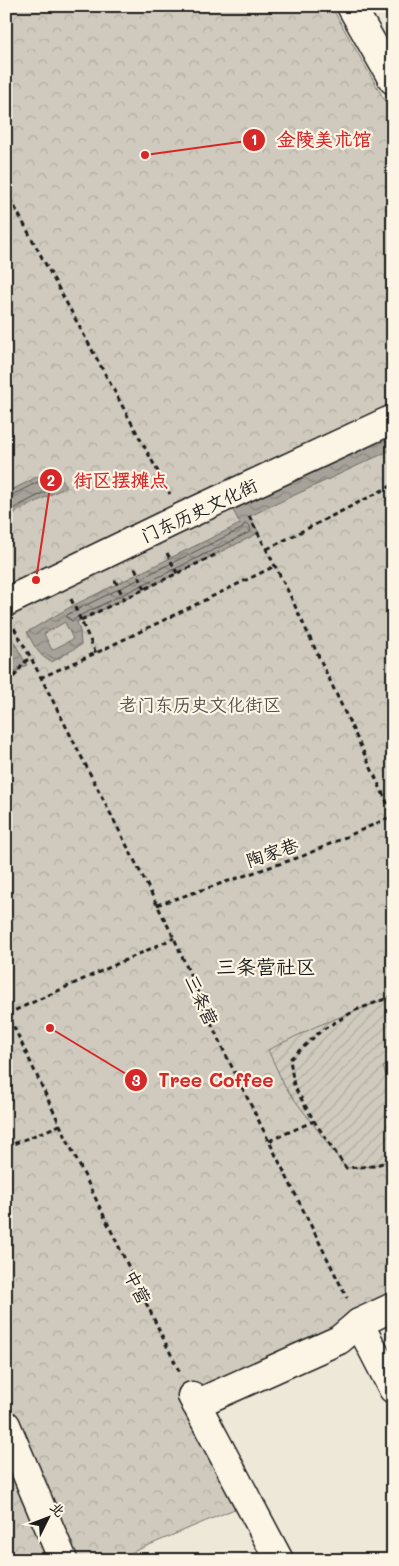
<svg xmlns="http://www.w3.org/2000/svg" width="399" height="1566" viewBox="0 0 399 1566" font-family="Mali,'LXGW WenKai TC',sans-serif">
<defs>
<pattern id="park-crowns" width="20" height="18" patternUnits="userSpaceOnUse" patternTransform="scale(1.25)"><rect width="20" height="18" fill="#cfcabd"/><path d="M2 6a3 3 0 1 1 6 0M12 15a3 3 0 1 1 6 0" fill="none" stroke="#b1ada2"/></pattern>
<pattern id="garden-furrows" width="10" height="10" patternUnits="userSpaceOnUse" patternTransform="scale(1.25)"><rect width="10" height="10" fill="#cfcabd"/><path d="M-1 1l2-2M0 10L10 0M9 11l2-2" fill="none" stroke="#b1ada2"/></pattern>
<pattern id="water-waves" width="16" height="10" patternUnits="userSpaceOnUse" patternTransform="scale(1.25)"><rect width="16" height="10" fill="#a7a299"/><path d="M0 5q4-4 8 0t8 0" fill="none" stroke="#87837c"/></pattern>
</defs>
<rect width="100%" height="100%" fill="#eee8d9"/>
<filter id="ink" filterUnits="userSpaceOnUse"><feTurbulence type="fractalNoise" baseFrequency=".02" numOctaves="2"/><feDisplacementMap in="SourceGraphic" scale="10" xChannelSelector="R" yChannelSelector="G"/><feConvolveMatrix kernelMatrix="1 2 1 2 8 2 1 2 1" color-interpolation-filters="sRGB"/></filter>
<g filter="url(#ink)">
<path fill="url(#park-crowns)" stroke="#76736c" d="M6,6H331L393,115V1294L363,1333L214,1406L258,1499L114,1560H6Z"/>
<path fill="url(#garden-furrows)" stroke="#76736c" d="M393,996V1063L383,1067L393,1092V1159L374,1166L346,1168L285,1087L268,1050L317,1026Z"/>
<g fill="url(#water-waves)" stroke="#6f6c67" fill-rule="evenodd">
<path d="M393,436V449L250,516L259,533L77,622L80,631L81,645L52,662C39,657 33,644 27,632L74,605L240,524L233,510ZM65,622L73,639L52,650L44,634Z"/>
<path d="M56,467L66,487L6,517V493Z"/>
<path d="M6,628L27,665L6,678Z"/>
</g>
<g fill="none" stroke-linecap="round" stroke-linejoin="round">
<g stroke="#54524e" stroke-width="1">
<path d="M6,497L10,496L52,475L55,476L58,483L57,486L6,512"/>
<path d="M245,524L249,525L251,530L250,532L79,616L72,621L67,618V615L72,612L241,529Z"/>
</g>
<defs>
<g id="street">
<path d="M351,6L393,80"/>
<path d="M6,602L182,517L393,419"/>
<path d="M359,1323L393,1389"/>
<path d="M192,1396L279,1560"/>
<path d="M196,1404L339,1340L359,1323L393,1307"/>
<path d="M6,1425L63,1560"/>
</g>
</defs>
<use href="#street" stroke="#1c1c1c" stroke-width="31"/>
<g stroke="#1c1c1c" stroke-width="3" stroke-dasharray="5 4" stroke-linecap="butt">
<path d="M6,191L170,494"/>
<path d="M249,516L288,591L393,815"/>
<path d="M267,549L393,485"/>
<path d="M167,553L177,573"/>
<path d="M135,568L145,589"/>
<path d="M115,580L124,599"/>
<path d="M71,599L96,653"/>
<path d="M81,620L219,553"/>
<path d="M14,628L31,658L174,938L220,1043L347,1298"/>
<path d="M40,678L96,653L275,566"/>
<path d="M6,682C21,675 18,664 31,658"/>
<path d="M157,905L303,856L393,816"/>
<path d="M393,996L356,1010L322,1030L290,1059L294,1086L314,1121L346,1168L374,1166L393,1159"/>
<path d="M6,1010L60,1125L180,1373"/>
<path d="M7,1014L174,938"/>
<path d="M269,1141L314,1121"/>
<path d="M6,1147L60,1125"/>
</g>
<use href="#street" stroke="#fcf5e5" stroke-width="28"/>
</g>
</g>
<g text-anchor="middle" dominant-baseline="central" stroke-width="4.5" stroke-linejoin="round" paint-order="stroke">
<g font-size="18" fill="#1c1c1c" stroke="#fcf5e5">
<text transform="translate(199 510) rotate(-25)">门东历史文化街</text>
<text transform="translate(272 852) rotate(-19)">陶家巷</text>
<text transform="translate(202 1000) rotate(66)">三条营</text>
<text transform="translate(138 1287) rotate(64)">中营</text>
</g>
<g font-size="18" fill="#52504c" stroke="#fcf5e5">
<text x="200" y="704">老门东历史文化街区</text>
</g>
<g font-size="20" fill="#1c1c1c" stroke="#fcf5e5">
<text x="266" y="966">三条营社区</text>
</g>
</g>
<path fill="none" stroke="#d62828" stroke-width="2" d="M145 155L254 140M36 580L51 480M50 1028L136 1080"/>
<g fill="#d62828" stroke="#fcf5e5" stroke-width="2">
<circle cx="145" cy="155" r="5"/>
<circle cx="36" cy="580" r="5"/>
<circle cx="50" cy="1028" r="5"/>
<circle cx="254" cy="140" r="12"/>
<circle cx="51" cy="480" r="12"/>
<circle cx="136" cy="1080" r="12"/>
</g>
<g font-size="15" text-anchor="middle" font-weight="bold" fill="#fff">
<text x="254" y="145">1</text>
<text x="51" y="486">2</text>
<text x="136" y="1086">3</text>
</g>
<g font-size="19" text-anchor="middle" font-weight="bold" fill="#d62828" stroke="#fcf5e5" stroke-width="4.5" stroke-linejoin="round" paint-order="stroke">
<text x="324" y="146">金陵美术馆</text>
<text x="121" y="487">街区摆摊点</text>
<text x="216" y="1087">Tree Coffee</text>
</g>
<rect width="399" height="1566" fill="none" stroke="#fcf5e5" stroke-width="25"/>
<rect x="12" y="12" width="374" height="1541" fill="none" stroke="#1c1c1c" stroke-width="2" filter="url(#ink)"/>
<g transform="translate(48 1518) rotate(48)" stroke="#fcf5e5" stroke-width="4" paint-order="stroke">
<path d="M0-4L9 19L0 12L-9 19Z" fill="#1c1c1c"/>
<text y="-8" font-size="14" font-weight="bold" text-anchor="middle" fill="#1c1c1c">北</text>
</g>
</svg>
